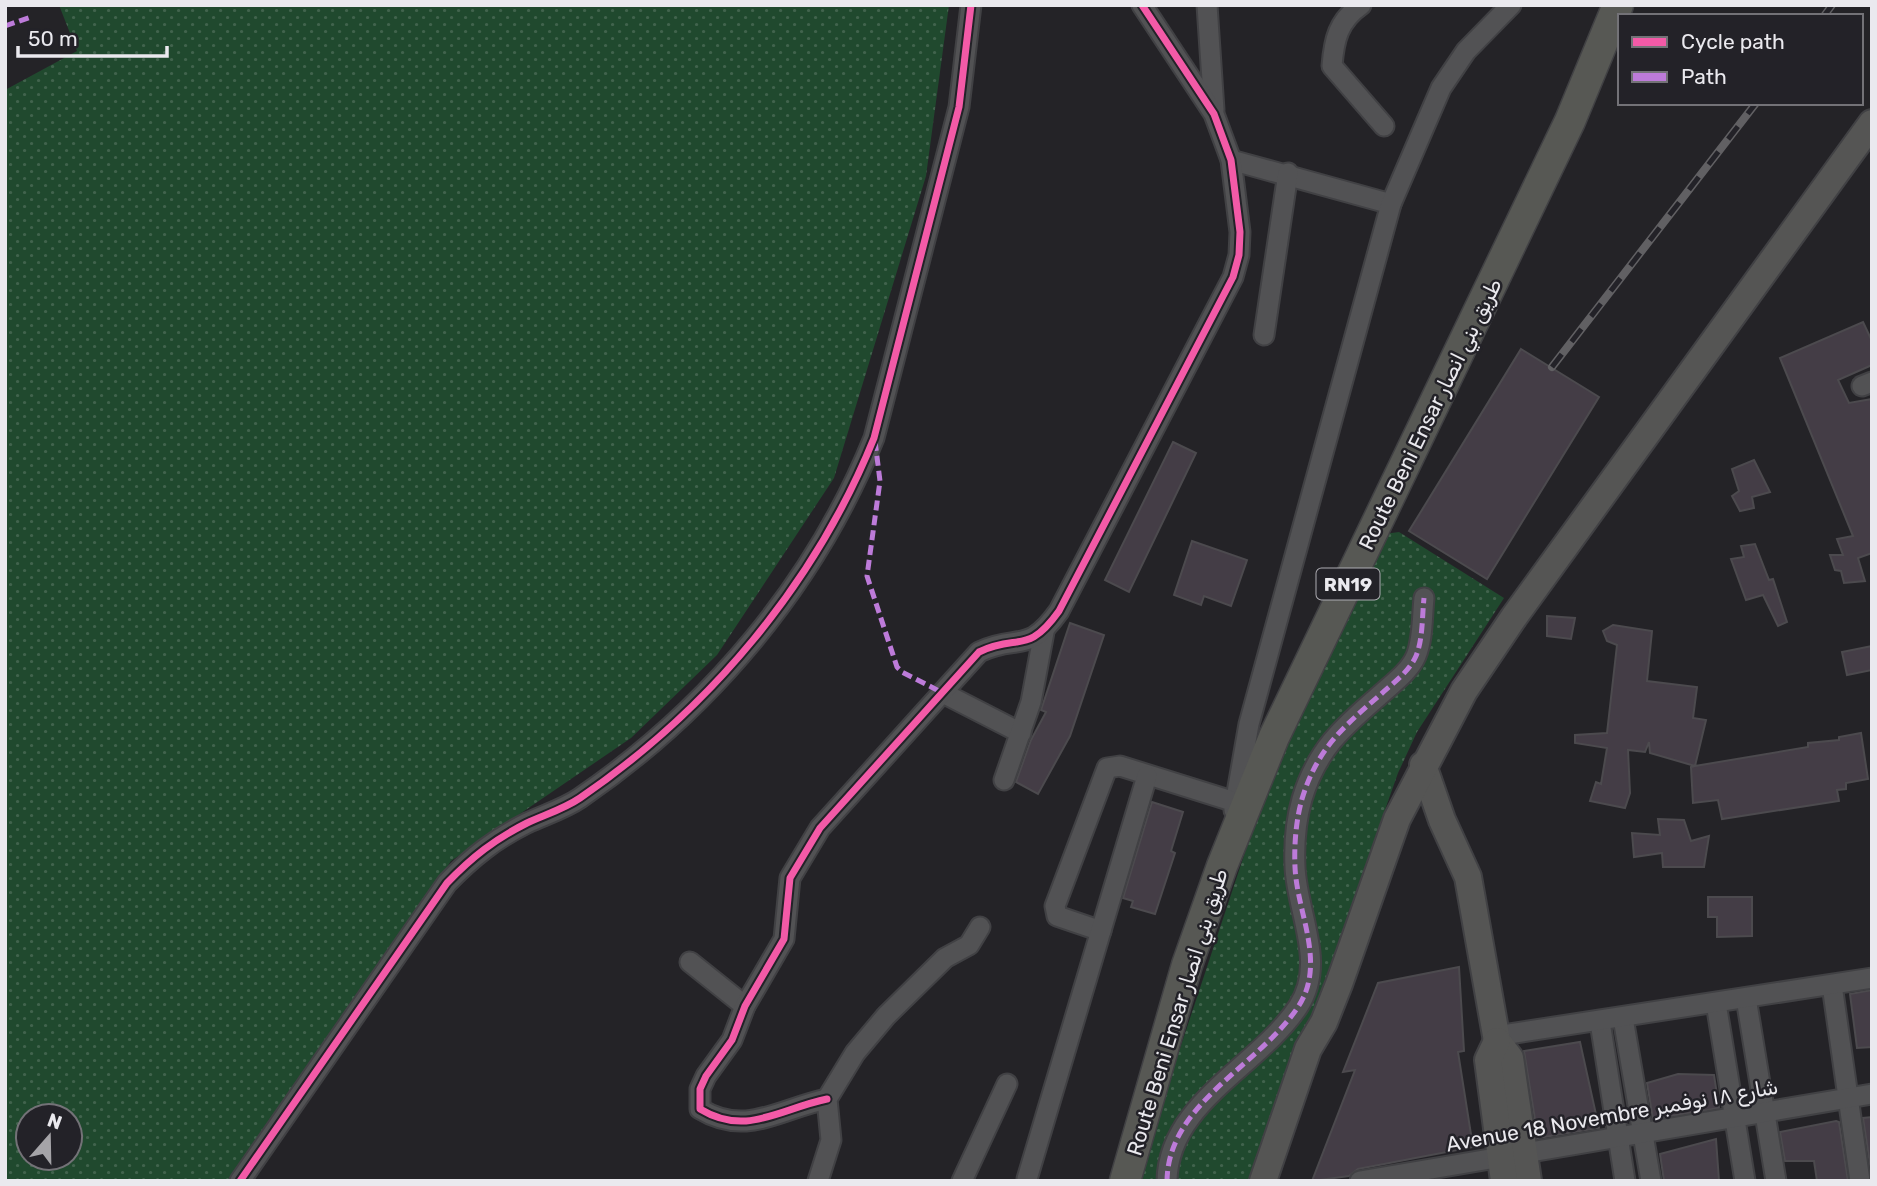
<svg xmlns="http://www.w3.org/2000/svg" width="1877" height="1186" viewBox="0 0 1877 1186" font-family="Rubik,Cairo,sans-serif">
<defs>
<pattern id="grass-dots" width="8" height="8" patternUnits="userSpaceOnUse" patternTransform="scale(1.75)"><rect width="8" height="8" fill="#20492e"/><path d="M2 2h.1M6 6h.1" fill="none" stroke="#41634d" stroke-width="1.8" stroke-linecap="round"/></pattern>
</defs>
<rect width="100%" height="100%" fill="#242327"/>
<g fill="url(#grass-dots)" fill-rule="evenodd">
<path d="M59,5H949L926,176L834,478L717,655L631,738L451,861L271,1134L233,1181H5V90L77,51ZM28,1116H70V1158H28Z"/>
<path d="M1399,532L1504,598L1417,732L1398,773L1254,1181H1136L1277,756L1384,534Z"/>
</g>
<g fill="#443d46" stroke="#4c4a4e" stroke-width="2">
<path d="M1863,322L1872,341V365L1838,380L1849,403L1872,399V553L1858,558L1865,581L1844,583L1841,571L1835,570L1830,555H1843L1837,539L1853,536L1780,358Z"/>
<path d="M1521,349L1599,397L1487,579L1409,531Z"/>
<path d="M1173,442L1196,453L1129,592L1105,580Z"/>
<path d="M1754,460L1770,492L1752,497L1754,508L1740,511L1732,496L1739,491L1732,469Z"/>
<path d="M1192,541L1247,560L1231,606L1204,596L1201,605L1174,595Z"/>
<path d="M1755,544L1769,580L1773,579L1787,622L1778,626L1763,595L1746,600L1731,559L1744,557L1741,546Z"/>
<path d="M1547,616L1575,618L1571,639L1547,636Z"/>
<path d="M1070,623L1104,635L1070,736L1038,794L1016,782L1031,740L1046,712L1041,710Z"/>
<path d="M1613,625L1652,631L1647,681L1697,687L1693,718L1706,720L1695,766L1808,747V743L1839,740V737L1861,733L1868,779L1846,783V789L1837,790L1839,801L1722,819L1718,800L1693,803L1691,767L1695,766L1650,753L1649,742L1645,752L1628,750L1630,793L1625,808L1590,801L1596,782L1601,784L1607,748L1575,743V735L1607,733L1617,645L1607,641L1603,631Z"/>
<path d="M1872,646V670L1847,675L1842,652Z"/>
<path d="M1152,802L1183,812L1171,851L1175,853L1155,914L1131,907L1133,901L1123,898Z"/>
<path d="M1658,819L1684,820L1691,841L1709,836L1704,867H1663L1662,853L1634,857L1632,833L1660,835Z"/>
<path d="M1708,897H1752V936L1717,937V917H1708Z"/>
<path d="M1459,967L1464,1051L1458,1052L1473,1147L1358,1169L1349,1176L1312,1181L1355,1070L1343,1072L1378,983Z"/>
<path d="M1872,990V1047L1857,1048L1850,994Z"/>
<path d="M1580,1042L1599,1128L1538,1138L1524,1051Z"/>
<path d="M1678,1074L1714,1075L1719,1108L1653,1119L1647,1083Z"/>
<path d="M1872,1117V1177L1863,1118Z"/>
<path d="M1836,1121L1839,1122L1848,1181H1817L1814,1161H1785L1780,1132Z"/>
<path d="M1716,1139L1719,1181H1664L1660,1154Z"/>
</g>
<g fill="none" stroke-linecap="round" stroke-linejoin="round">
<defs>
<g id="street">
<path d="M1207,5L1214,110"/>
<path d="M1361,5C1338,21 1334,40 1332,66L1384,126"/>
<path d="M1231,160L1391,204"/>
<path d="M1264,335L1288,173"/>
<path d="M1862,386L1872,382"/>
<path d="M943,693L1021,733"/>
<path d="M1004,780L1031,702L1044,632"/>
<path d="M1234,810L1249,724L1391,204L1441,88L1466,51L1511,5"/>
<path d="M1101,931L1057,916L1055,906L1107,768L1120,766L1235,802"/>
<path d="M690,962L745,1006"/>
<path d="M1832,985L1860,1181"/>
<path d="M1746,998L1776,1181"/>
<path d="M1716,1003L1745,1181"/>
<path d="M1623,1018L1651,1181"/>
<path d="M1600,1022L1625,1181"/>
<path d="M1496,1036L1872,978"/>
<path d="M827,1099C779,1109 746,1137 700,1109V1089L706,1076L732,1040L745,1006L784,939L790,878L820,828L979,652C1018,633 1027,656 1059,611L1233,277L1239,255L1240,232L1231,160L1214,114L1142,5"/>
<path d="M1027,1179L1147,776"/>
<path d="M240,1181L447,883C472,857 495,839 527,823C544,815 564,809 580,798C710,709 815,584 874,438L959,107L971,5"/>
<path d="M818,1181L831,1140L827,1099L855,1053L886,1016L945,958L969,945L980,927"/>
<path d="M962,1181L1007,1084"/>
<path d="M1167,1181C1168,1103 1258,1067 1298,1007C1327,963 1297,914 1295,867C1294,845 1296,820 1302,799C1317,749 1343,727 1380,695C1393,683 1409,672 1416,656C1423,639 1422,617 1424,598"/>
<path d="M1360,1181L1872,1094"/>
</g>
<g id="secondary">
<path d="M1423,765L1442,820L1468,877L1497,1041L1510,1058L1528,1181"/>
<path d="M1497,1041L1488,1060L1504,1181"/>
<path d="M1263,1181L1308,1049L1324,1022L1339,984L1397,819L1464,691L1514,617L1872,123"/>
</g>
<path id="primary" d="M1125,1181L1187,965L1222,866L1274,737L1570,121L1618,5"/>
</defs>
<use href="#street" stroke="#414144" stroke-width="23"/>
<use href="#secondary" stroke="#414144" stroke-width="30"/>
<use href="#primary" stroke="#414144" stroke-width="33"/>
<use href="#street" stroke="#525254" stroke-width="19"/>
<use href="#secondary" stroke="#555554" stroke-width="26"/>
<use href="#primary" stroke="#575854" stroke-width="30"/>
<defs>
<g id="rail">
<path d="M1824,16L1832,5"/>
<path d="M1552,367L1756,103"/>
</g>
</defs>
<use href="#rail" stroke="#616063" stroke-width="8"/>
<use href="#rail" stroke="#232228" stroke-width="5" stroke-dasharray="16" stroke-linecap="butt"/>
<g stroke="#bd7bd9" stroke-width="5" stroke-dasharray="10 5" stroke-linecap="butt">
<path d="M5,26L31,17"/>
<path d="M875,441L880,481L867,576L897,667L902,672L943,693"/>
<path d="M1167,1181C1168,1103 1258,1067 1298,1007C1327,963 1297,914 1295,867C1294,845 1296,820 1302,799C1317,749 1343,727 1380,695C1393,683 1409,672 1416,656C1423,639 1422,617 1424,598"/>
</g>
<defs>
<g id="cycleway">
<path d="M827,1099C779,1109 746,1137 700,1109V1089L706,1076L732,1040L745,1006L784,939L790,878L820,828L979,652C1018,633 1027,656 1059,611L1233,277L1239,255L1240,232L1231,160L1214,114L1142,5"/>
<path d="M240,1181L447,883C472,857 495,839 527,823C544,815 564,809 580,798C710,709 815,584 874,438L959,107L971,5"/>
</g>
</defs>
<use href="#cycleway" stroke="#232228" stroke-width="11"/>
<use href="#cycleway" stroke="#f35aa7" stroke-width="7"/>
</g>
<g text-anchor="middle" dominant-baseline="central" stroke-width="5" stroke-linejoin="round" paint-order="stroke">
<rect fill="#232228" stroke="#aeadb3" stroke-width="2" x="1316.5" y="568.5" width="63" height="31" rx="5"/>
<g font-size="19" font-weight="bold" fill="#eae9ee">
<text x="1348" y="584">RN19</text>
</g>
<g font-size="21" fill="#eae9ee" stroke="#232228">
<text transform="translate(1430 414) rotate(-64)">Route Beni Ensar طريق بني انصار</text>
<text transform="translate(1177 1012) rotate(-73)">Route Beni Ensar طريق بني انصار</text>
<text transform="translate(1612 1115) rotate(-10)">Avenue 18 Novembre شارع ١٨ نوفمبر</text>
</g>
</g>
<rect width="1877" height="1186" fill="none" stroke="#eae9ee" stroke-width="14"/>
<rect x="1618" y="14" width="245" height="91" fill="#232228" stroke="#737277" stroke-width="2"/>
<rect x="1632" y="37" width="35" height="10" fill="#f35aa7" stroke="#737277" stroke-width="2"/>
<text x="1681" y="49" font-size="21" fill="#eae9ee">Cycle path</text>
<rect x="1632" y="72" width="35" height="10" fill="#bd7bd9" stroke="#737277" stroke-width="2"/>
<text x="1681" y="84" font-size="21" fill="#eae9ee">Path</text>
<g transform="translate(49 1137) rotate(20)"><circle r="33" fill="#232228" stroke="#737277" stroke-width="2"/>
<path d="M0-5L12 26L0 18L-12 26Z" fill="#a5a4a8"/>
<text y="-10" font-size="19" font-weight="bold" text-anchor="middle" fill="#eae9ee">N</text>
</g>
<path d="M18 46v10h149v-10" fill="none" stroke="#eae9ee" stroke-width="3.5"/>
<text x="28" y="46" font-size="21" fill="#eae9ee" stroke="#232228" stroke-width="5" paint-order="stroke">50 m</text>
</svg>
